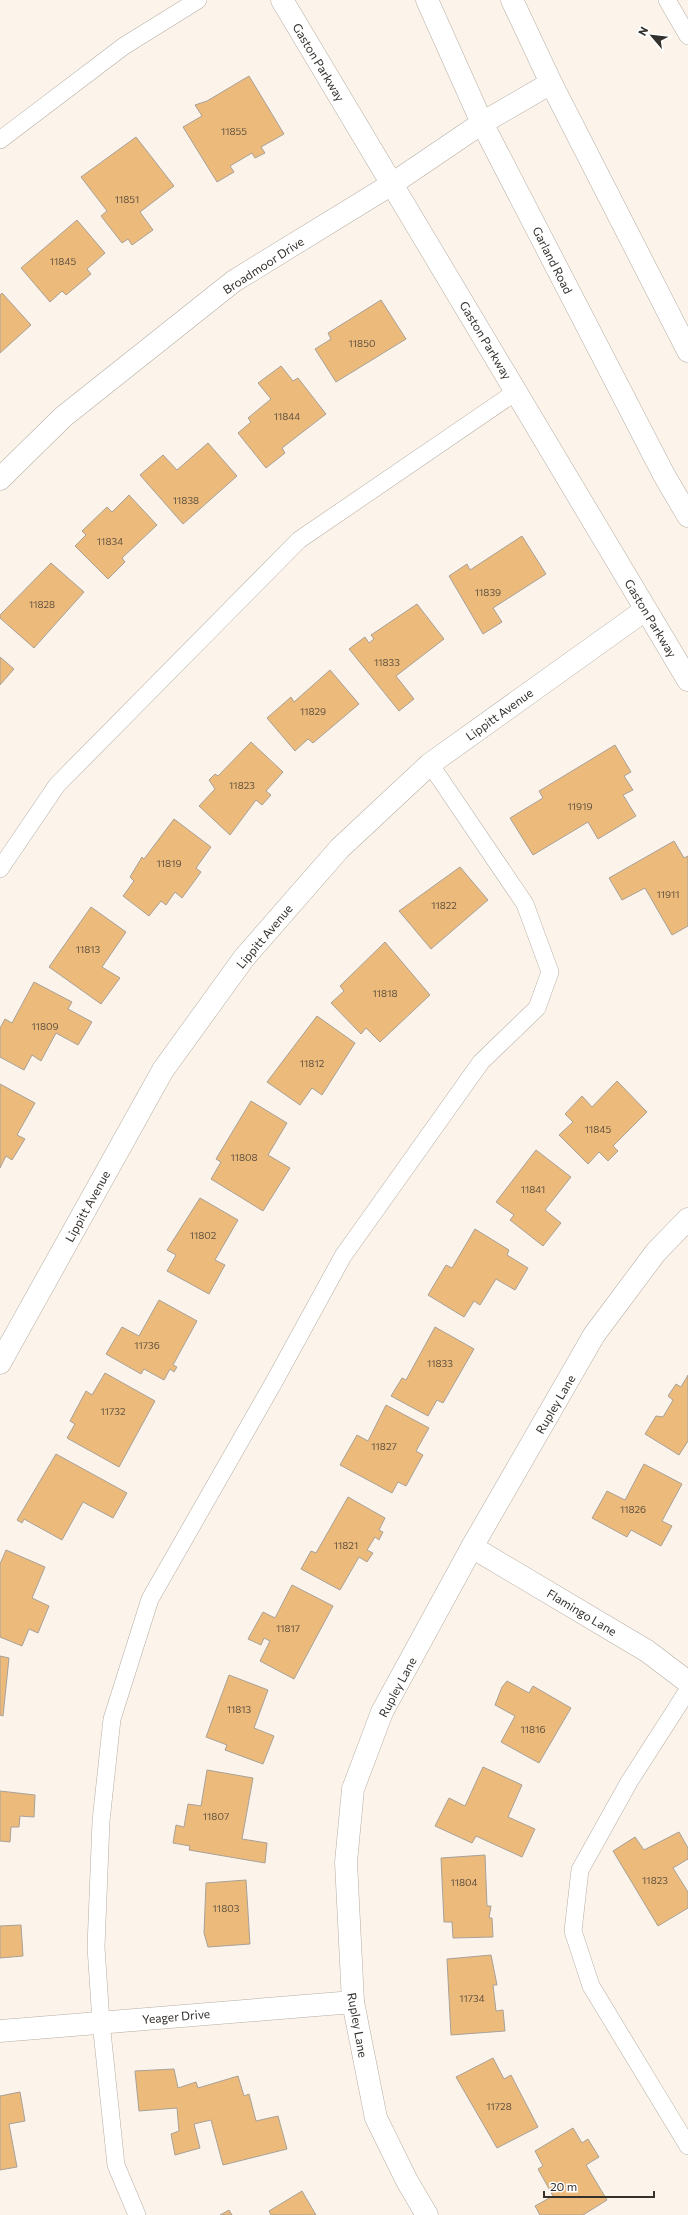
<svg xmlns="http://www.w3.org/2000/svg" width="688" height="2215" viewBox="0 0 688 2215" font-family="Commissioner,sans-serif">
<rect width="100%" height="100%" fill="#fcf4ea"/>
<g fill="#ecba7a" stroke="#a8a198">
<path d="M249,76L284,134L261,147L265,153L255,158L252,153L230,166L234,172L217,182L183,127L202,116L195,105L207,101Z"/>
<path d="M136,137L174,186L140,212L153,230L132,245L128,239L122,243L101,216L107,211L81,177Z"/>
<path d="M77,220L105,253L87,269L91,274L66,295L62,291L50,302L21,268Z"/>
<path d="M2,293L31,325L0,353V295Z"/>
<path d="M381,300L406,339L336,382L315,349L331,339L328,333Z"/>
<path d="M281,366L293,381L298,378L326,414L282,448L285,453L266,468L238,433L251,422L248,418L271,399L258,383Z"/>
<path d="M208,443L237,476L183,524L140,475L163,455L177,470Z"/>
<path d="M129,495L157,525L122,558L125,562L108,579L75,546L86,535L82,531L107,507L112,512Z"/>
<path d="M522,536L546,574L493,608L502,622L483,634L449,576L467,564L470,570Z"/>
<path d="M51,563L84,592L34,648L0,618V615Z"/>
<path d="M417,604L444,639L396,676L414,699L399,711L349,649L365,637L369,643L374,639L371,635Z"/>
<path d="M0,657L14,669L0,685Z"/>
<path d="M330,670L359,704L313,743L308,739L295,751L267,718L291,697L294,702Z"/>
<path d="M251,742L283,772L266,791L271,795L262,805L256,800L230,835L199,806L215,789L209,780L215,774L218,776Z"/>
<path d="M615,745L631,772L624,776L633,790L623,795L636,816L598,839L588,822L533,855L510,818L543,798L539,791Z"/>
<path d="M174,819L211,847L196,868L201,872L182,898L175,892L166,905L161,901L149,916L123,896L134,881L130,877L142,857L144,859Z"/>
<path d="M674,841L684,858L688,856V926L672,935L645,888L622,900L609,878Z"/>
<path d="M460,867L488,900L431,949L399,911Z"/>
<path d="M91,907L126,932L102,967L120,978L101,1004L49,967Z"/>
<path d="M385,942L430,995L380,1042L366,1028L361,1034L331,1003L344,991L340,986Z"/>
<path d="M34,982L72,1002L68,1009L92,1022L78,1045L56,1033L41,1061L32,1055L24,1070L0,1057V1028L5,1019L12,1023Z"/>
<path d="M317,1016L355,1043L322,1095L312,1088L300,1105L267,1082Z"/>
<path d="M617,1081L647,1112L613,1146L618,1151L608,1161L599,1152L588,1164L559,1135L573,1122L565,1114L582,1096L592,1107Z"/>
<path d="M0,1084L35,1103L17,1135L25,1139L12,1160L6,1156L0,1168Z"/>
<path d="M251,1101L287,1123L268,1155L290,1168L263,1211L211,1179L221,1162L216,1159Z"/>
<path d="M536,1150L571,1177L545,1210L561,1223L543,1246L510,1220L514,1215L496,1202Z"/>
<path d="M200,1198L238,1220L215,1260L225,1265L209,1294L167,1271L176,1255L167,1250Z"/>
<path d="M475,1229L509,1250L507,1255L528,1268L515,1290L496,1279L480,1305L474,1301L464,1317L428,1295L446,1265L452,1268Z"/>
<path d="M159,1300L197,1321L173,1365L177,1367L174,1372L170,1369L164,1380L144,1369L141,1374L106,1354L122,1327L139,1336Z"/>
<path d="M435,1327L474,1349L443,1403L437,1400L428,1416L391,1396L402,1378L406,1380Z"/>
<path d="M105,1373L155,1401L119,1467L67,1438L75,1424L70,1421L86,1391L92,1395Z"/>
<path d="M688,1375V1441L679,1455L645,1434L656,1416L663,1417L673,1400L668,1396L676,1384L681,1387Z"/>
<path d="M386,1405L429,1428L416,1451L423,1455L406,1486L398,1482L392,1493L340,1465L357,1435L368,1441Z"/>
<path d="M56,1454L127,1493L113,1518L83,1502L62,1540L24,1519L22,1523L17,1520Z"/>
<path d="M644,1464L682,1484L662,1521L672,1526L661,1546L631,1530L627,1537L592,1518L607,1491L625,1500Z"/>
<path d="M348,1497L385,1518L379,1530L383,1532L379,1540L375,1537L367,1550L373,1553L367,1562L359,1557L340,1590L301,1569L311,1551L316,1553Z"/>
<path d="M6,1550L45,1567L32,1598L49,1606L38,1633L29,1629L22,1646L0,1637V1564Z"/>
<path d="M292,1585L333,1606L294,1679L260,1661L270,1641L264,1638L261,1645L248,1639L263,1612L275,1618Z"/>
<path d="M0,1656L9,1658L3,1716L0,1715Z"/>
<path d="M229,1675L268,1690L254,1728L274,1736L263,1764L225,1750L227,1745L206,1737Z"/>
<path d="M507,1681L529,1693L533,1686L571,1708L539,1763L501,1742L515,1716L495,1705L502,1687Z"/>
<path d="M483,1767L522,1785L508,1817L535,1829L522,1857L476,1836L472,1843L435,1826L449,1798L465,1806Z"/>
<path d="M207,1770L253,1778L242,1839L267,1843L265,1863L189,1850L190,1846L173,1843L176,1825L184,1827L188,1804L201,1806Z"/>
<path d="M0,1791L35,1795L34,1817L20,1816L19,1827H11L10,1842L0,1841Z"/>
<path d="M679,1832L688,1848V1859L673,1868L688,1892V1908L658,1926L613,1851L635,1837L644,1850Z"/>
<path d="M485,1855L487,1906H491L489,1918H492L493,1937L453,1938L452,1922H444L441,1858Z"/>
<path d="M246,1880L250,1944L208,1947L204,1933L206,1883Z"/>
<path d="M21,1925L23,1956L0,1958V1926Z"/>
<path d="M491,1955L497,1985H493L496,2011L503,2010L505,2031L451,2035L447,1959Z"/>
<path d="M493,2058L504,2079L511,2075L538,2127L497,2148L456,2077Z"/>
<path d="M174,2069L178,2088L196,2082L198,2088L238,2076L244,2096L249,2094L256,2121L278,2116L287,2149L223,2165L211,2120L194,2124L200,2148L175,2155L171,2134L179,2131L177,2108L139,2111L135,2071Z"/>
<path d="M20,2092L25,2121L9,2124L17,2167L0,2170V2096Z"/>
<path d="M573,2128L582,2143L588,2139L599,2157L586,2165L607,2200L583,2215H540L535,2206L553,2196L538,2169L543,2166L535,2151Z"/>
<path d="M302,2191L316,2215H271L269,2211Z"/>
<path d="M229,2210L232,2215H220Z"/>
</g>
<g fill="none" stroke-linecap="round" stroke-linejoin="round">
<defs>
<g id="service">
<path d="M667,0L688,36"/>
<path d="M0,140L124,46L198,0"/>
<path d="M0,869L57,785L299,540L517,391"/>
<path d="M688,1690L629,1782L580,1870L573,1931L591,1986L688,2146"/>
<path d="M137,2215L116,2165L101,2022L96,1947L101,1821L112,1719L150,1599L274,1382L343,1256L481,1062L537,1008L550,972L525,904L430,764"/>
</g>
<g id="minor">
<path d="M282,0L688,680"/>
<path d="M0,479L63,417L234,281L392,184L482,123L551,83"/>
<path d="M0,1363L163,1070L244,958L340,848L430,764L645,610"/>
<path d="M472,1547L647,1651L688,1682"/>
<path d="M0,2031L353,2002"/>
<path d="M427,2215L407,2181L376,2118L353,2002L346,1862L353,1789L382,1712L472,1547L594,1335L656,1252L688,1219"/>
</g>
<g id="primary">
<path d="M427,0L482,123L664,475L688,516"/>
<path d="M512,0L551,83L688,351"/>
</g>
</defs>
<use href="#service" stroke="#b5ada4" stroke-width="18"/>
<use href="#minor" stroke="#b5ada4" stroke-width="23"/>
<use href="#primary" stroke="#b5ada4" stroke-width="23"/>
<use href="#service" stroke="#fff" stroke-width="17"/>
<use href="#minor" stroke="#fff" stroke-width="22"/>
<use href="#primary" stroke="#fff" stroke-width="22"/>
</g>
<g text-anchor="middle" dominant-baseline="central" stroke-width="3.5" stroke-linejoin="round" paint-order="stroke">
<g font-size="10" fill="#625340">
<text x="234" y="131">11855</text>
<text x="127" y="199">11851</text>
<text x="63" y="261">11845</text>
<text x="362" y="343">11850</text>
<text x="287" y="416">11844</text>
<text x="186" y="500">11838</text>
<text x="110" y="541">11834</text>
<text x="488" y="592">11839</text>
<text x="42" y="604">11828</text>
<text x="387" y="662">11833</text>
<text x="313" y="711">11829</text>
<text x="242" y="785">11823</text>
<text x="580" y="806">11919</text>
<text x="169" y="863">11819</text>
<text x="668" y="894">11911</text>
<text x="444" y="905">11822</text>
<text x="88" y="949">11813</text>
<text x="385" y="993">11818</text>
<text x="45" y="1026">11809</text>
<text x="312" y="1063">11812</text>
<text x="598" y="1129">11845</text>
<text x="244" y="1157">11808</text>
<text x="533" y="1189">11841</text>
<text x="203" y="1235">11802</text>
<text x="147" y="1345">11736</text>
<text x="440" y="1363">11833</text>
<text x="113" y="1411">11732</text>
<text x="384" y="1446">11827</text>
<text x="633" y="1509">11826</text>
<text x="346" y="1545">11821</text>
<text x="288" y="1628">11817</text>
<text x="239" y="1709">11813</text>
<text x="533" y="1729">11816</text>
<text x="216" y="1816">11807</text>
<text x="655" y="1880">11823</text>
<text x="464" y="1882">11804</text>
<text x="226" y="1908">11803</text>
<text x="472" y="1998">11734</text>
<text x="499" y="2106">11728</text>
</g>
<g font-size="12" fill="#34312d" stroke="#fff">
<text transform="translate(319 62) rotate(59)">Gaston Parkway</text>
<text transform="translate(553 260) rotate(63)">Garland Road</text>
<text transform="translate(263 265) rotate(-33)">Broadmoor Drive</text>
<text transform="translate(486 340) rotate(59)">Gaston Parkway</text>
<text transform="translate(651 618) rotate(59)">Gaston Parkway</text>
<text transform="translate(499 714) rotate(-36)">Lippitt Avenue</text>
<text transform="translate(264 936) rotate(-50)">Lippitt Avenue</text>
<text transform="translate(87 1206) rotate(-61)">Lippitt Avenue</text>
<text transform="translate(555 1404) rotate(-60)">Rupley Lane</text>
<text transform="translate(582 1612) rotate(31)">Flamingo Lane</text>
<text transform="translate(397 1687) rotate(-62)">Rupley Lane</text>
<text transform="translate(176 2016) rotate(-5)">Yeager Drive</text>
<text transform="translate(358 2025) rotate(80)">Rupley Lane</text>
</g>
</g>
<g transform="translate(652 36) rotate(298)" stroke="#ffffff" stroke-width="3" paint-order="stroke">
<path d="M0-3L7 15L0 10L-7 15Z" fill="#34312d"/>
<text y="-6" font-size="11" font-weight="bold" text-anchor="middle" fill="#34312d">N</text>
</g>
<path d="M544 2191v6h110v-6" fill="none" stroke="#34312d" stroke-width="2"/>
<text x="550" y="2191" font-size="12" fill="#34312d" stroke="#ffffff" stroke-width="3" paint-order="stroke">20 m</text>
</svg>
